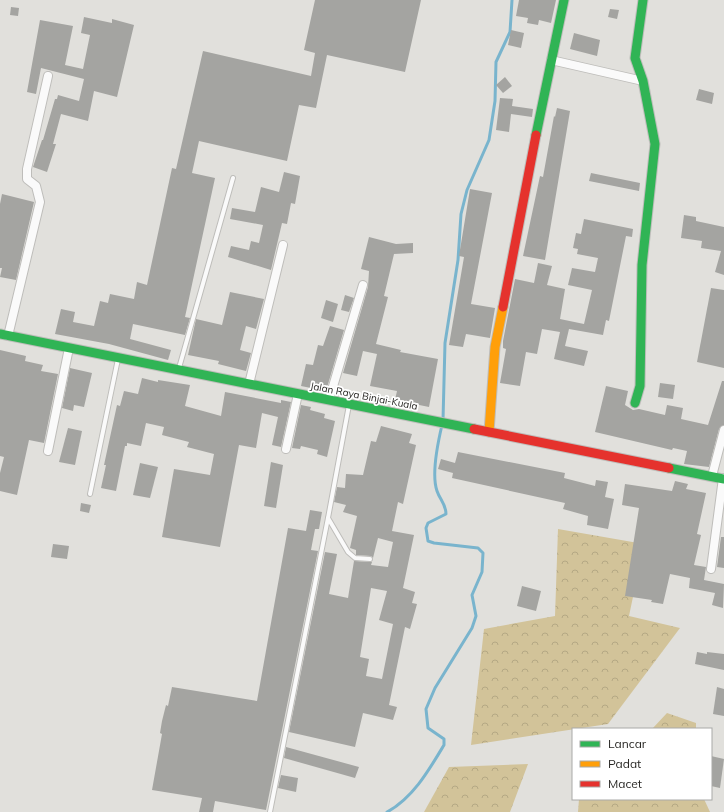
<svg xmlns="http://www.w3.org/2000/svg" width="724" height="812" viewBox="0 0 724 812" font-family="Mulish,sans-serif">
<defs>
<pattern id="forest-crowns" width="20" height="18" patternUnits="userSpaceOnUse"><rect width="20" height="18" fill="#d2c399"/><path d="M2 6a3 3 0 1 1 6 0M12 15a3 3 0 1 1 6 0" fill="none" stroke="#b4a884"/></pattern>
</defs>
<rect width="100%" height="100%" fill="#e1e0dc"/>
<g fill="url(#forest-crowns)">
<path d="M558,529L644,544L629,616L680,628L608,724L471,745L484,629L555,616Z"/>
<path d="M667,713L696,723V729H652Z"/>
<path d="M528,764L510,812H424L449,767Z"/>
<path d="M579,799H704L710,812H578Z"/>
</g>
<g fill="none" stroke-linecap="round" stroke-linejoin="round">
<g stroke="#79b4cd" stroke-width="3">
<path d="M443,420L445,343L458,260L461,214L467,190L489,140L495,101L496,62L510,32L512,0"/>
<path d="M387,812C413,798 429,770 444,745V739L428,728L426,709L435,688L472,628L476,616L472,595L482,572L483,553L478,548L434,543L428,541L426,528L428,523L446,514C446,504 440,500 437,491C431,474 438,442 442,425"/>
</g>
</g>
<g fill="#a4a4a1" fill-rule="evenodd">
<path d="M315,0H421L405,72L327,55L316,108L299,105L287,161L199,141L192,173L215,178L185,317L190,318L185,335L133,324L130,339L171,350L168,360L109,344L55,334L61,309L75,312L73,322L94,326L100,301L108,303L110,294L134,299L137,282L147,285L172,168L176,169L203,51L311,76L315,53L304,50Z"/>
<path d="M519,0H556L551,23L539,20L538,25L527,23L528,18L516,16Z"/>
<path d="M11,7L19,8L18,16L10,15Z"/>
<path d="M610,9L619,10L617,19L608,17Z"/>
<path d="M84,17L112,23V19L134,25L117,97L94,91L88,121L61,114L53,144H56L47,172L33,167L42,140H43L55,99H57L58,95L79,101L84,79L41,68L36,94L27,92L40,20L73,26L65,65L83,69L90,35L81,33Z"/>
<path d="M511,30L524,33L521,48L508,45Z"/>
<path d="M574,33L600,40L597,56L570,49Z"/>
<path d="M505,77L512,86L503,93L496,85Z"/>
<path d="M699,89L714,93L712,104L696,100Z"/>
<path d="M500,98L513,99L512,106L533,109L532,117L511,114L509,132L496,130Z"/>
<path d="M557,108L570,111L545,260L523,256L540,176L543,177L554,116L555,117Z"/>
<path d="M284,172L300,176L295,204L291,203L287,224L282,223L271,270L228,257L231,246L249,250L251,241L259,243L263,225L230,219L232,208L255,212L261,187L279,192Z"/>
<path d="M591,173L640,183L639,191L589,181Z"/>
<path d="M470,189L492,193L471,304L495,308L490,338L466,334L463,347L449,345L464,257L459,256Z"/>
<path d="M2,194L34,202L16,280L0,277L2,268H0V204Z"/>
<path d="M684,215L696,217V221L724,227V275L715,272L721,251L701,248L702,241L681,238Z"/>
<path d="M584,219L633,229L632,237L626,236L609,321L606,320L603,335L569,329L565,346L588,351L584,366L554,359L560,332L542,329L537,354L526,352L520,386L500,383L506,349L503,348V341L515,279L534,283L538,263L552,266L547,285L565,289L560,319L584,324L592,290L568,285L572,268L595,272L598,258L577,254L578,249L573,248L576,233L581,234Z"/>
<path d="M369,237L396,244L413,243V253L394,254L384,296L388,297L376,344L401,350L400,352L438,359L429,407L395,400L397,391L370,386L377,354L363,351L357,376L343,373L368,287L369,271L361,269Z"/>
<path d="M711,288L724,290V368L697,362Z"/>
<path d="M230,292L264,299L256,329L246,326L240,350L251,353L246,371L218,364L219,361L188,355L196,319L222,325Z"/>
<path d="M345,295L354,298L349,312L341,310Z"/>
<path d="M326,300L338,304L333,322L321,318Z"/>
<path d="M330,326L344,330L326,391L301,386L306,364L313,365L318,345L323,346Z"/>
<path d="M0,350L26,356L25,361L43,365L41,371L58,374L44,443L29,440L17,495L0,491V473L4,457L0,456Z"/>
<path d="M70,368L92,373L84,407L74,405L73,411L62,408Z"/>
<path d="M142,378L158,382V380L190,385L185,406L221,416L225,392L281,403V400L291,402L281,447L272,445L278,417L262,413L256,448L239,445L220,547L162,537L174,469L210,475L214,454L187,447L189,442L162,435L164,427L146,423L141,446L127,443V446H125L116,491L101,488L106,465H104L117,405L120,406L124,391L138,394Z"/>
<path d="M722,381H724V425L719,429L709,467L684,464L687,451L673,448L672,450L595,432L606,386L628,391L625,405L633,410L639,409L665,415L667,405L683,408L681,419L708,425Z"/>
<path d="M660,383L675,385L673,399L658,397Z"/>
<path d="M301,405L311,407L310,410L325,414L324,418L335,421L327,457L317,454L318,450L301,446L300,449L292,448Z"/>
<path d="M381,426L412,434L409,443L416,445L403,504L398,502L392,531L414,535L403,588L415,592L412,603L417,604L410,629L405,627L389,705L397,707L393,720L363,713L355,747L289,732L325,552L337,554L329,594L348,598L354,561L372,562L371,565L388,567L393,542L378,538L373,558L371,556L356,555V550L350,548L357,516L343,512L346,505L334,502L337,487L345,488L346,474L363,475L371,441L376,442ZM371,588L387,591L379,620L393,624L382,679L366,676L369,659L360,657Z"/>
<path d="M68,428L82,431L75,465L59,462Z"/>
<path d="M458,452L565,473L564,478L595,486L596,480L608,482L605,497L614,499L608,529L587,525L588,516L563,509L565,503L452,478L453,473L438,469L441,459L455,463Z"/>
<path d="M271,462L283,465L276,508L264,506Z"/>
<path d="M140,463L158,467L150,498L133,495Z"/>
<path d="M675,481L688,484L686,489L706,493L697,534L701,535L694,565L706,567L704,580L724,584L723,608L712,605L715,593L689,588L690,578L670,574L663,604L651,602L652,600L625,596L639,508L622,505L625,484L672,491Z"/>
<path d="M81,503L91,505L89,513L80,511Z"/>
<path d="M310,510L322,512L319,529H315L311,550L318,551L266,810L215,801L213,812H199L202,798L152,790L162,734L160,733L162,721L166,705L168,706L172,687L257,701L288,528L306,531Z"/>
<path d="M721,537H724V568L717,567Z"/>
<path d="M53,544L69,546L67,559L51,557Z"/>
<path d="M522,586L541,591L536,611L517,606Z"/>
<path d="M697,652L707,654V652L724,654V670L695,664Z"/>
<path d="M717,687L724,689V716L713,714Z"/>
<path d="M286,747L359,767L355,778L284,758Z"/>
<path d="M711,756L724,759L720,788L711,786Z"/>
<path d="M281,775L298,778L296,792L278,788Z"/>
</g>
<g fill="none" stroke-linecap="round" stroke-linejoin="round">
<defs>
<g id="lane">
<path d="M179,368L233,178"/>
<path d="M349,405L328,518L348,552L355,558L370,559"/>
<path d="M90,494L118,359"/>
<path d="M270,812L328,518"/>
</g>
<g id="street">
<path d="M551,60L643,81"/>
<path d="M8,336L40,202L36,186L27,179V169L48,76"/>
<path d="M249,384L283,245"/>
<path d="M329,400L363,285"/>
<path d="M286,449L298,394"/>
<path d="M48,451L69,348"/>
<path d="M712,476L724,430"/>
<path d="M711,569L723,478"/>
</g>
<g id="fast">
<path d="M536,135L564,0"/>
<path d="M0,334L474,429"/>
<path d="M635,403L640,386L642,265L655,144L643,81L635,58L643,0"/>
<path d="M669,468L724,479"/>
</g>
<path id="slow" d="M489,432L495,347L503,307"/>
<g id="jam">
<path d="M503,307L536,135"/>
<path d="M474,429L669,468"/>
</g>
</defs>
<use href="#lane" stroke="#bebdba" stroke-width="6"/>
<use href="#street" stroke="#bebdba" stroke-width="10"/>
<use href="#fast" stroke="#bebdba" stroke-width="11"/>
<use href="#slow" stroke="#bebdba" stroke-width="11"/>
<use href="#jam" stroke="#bebdba" stroke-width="11"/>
<use href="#lane" stroke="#fafafa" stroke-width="4"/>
<use href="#street" stroke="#fafafa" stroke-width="8"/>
<use href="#fast" stroke="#30b455" stroke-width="9"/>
<use href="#slow" stroke="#ff9f0a" stroke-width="9"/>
<use href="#jam" stroke="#e5322d" stroke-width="9"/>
</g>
<g text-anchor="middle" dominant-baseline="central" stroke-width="3.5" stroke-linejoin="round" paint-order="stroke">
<g font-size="10" fill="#282724" stroke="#fff">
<text transform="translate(364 396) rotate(11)">Jalan Raya Binjai-Kuala</text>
</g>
</g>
<rect x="572" y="728" width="140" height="72" fill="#ffffff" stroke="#a9a9a7"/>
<rect x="580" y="741" width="20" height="6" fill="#30b455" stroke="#a9a9a7"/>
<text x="608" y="748" font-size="12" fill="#282724">Lancar</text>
<rect x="580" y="761" width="20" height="6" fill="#ff9f0a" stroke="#a9a9a7"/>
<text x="608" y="768" font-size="12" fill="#282724">Padat</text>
<rect x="580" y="781" width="20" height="6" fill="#e5322d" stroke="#a9a9a7"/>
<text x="608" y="788" font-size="12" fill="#282724">Macet</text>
</svg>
